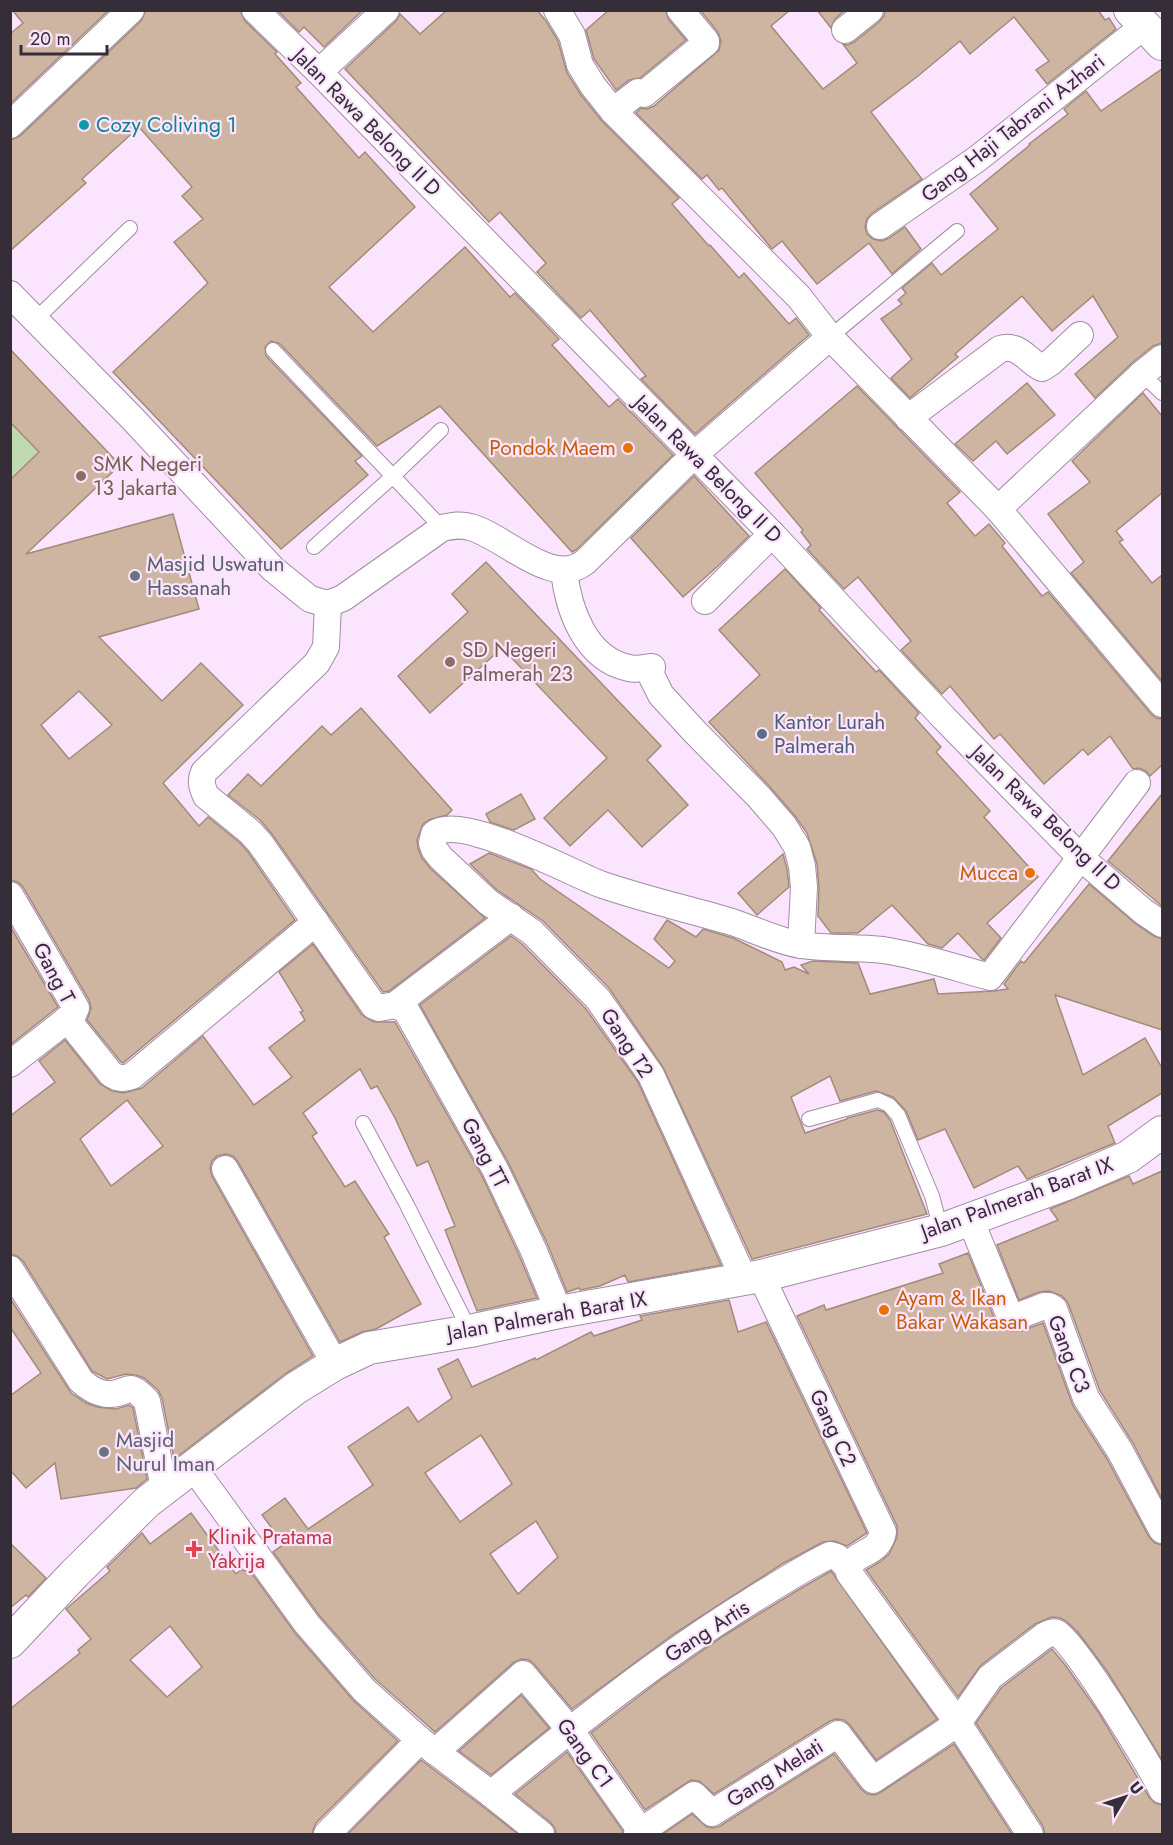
<svg xmlns="http://www.w3.org/2000/svg" width="1173" height="1845" viewBox="0 0 1173 1845" font-family="Jost,sans-serif">
<rect width="100%" height="100%" fill="#fbe5fe"/>
<path fill="#c0dab0" d="M11,422L39,452L11,480Z"/>
<g fill="#ceb5a1" stroke="#a38b79" stroke-width="1.5" fill-rule="evenodd">
<path d="M12,10H109L10,104V34L23,23Z"/>
<path d="M146,10H240L245,21L277,52L275,54L301,83L296,87L359,158L365,152L415,207L329,287L373,332L465,247L510,297L515,293L559,339L552,345L609,407L618,399L673,455L576,550L572,552L440,406L377,446L280,344L271,341L265,347L266,356L362,456L355,461L368,475L281,549L113,372L208,283L174,242L203,219L182,196L192,187L139,127L82,179L86,183L10,251V140L20,136L141,21Z"/>
<path d="M277,10H363L324,47L304,27L299,32Z"/>
<path d="M447,10H537L546,21L558,41L567,73L581,95L601,120L679,198L672,204L709,246L710,245L739,278L744,273L789,324L796,318L809,335L695,434L641,379L646,376L590,310L581,318L537,272L546,263L500,212L489,222L345,69L396,21L400,14L420,34Z"/>
<path d="M609,10H665L669,20L686,40L640,78L629,80L616,90L594,59L586,30Z"/>
<path d="M700,10H790L771,26L823,89L857,63L843,44L848,45L854,42L879,22L884,16L885,10H1098L1105,20L1109,18L1116,29L1047,84L1036,70L1049,61L1014,17L970,54L960,41L918,76L871,112L922,179L871,214L867,219L865,227L867,234L873,239L882,241L889,238L905,227L921,249L892,274L869,243L817,284L782,241L772,249L722,188L719,190L707,175L702,179L636,113L641,108L647,109L654,106L719,50L721,41L718,32Z"/>
<path d="M817,10H845L835,19L831,28Z"/>
<path d="M1162,69V343L1153,346L1133,362L1095,398L1075,374L1118,337L1093,296L1052,331L1022,296L955,354L958,357L910,398L891,378L912,359L881,319L902,304L898,300L906,293L902,288L932,263L941,275L998,229L970,194L1030,145L1029,144L1068,114L1064,109L1086,91L1101,111Z"/>
<path d="M10,349L120,465L26,554L173,514L199,609L99,637L162,701L201,663L243,705L163,783L199,826L208,817L240,843L248,852L295,920L123,1063L121,1062L87,1020L91,1008L89,1000L23,887L18,882L10,880V480L39,452L10,422ZM79,691L112,725L69,759L41,725Z"/>
<path d="M1027,383L1055,415L1007,454L996,441L973,461L955,444Z"/>
<path d="M857,386L960,492L947,503L975,536L989,524L1005,543L1002,546L1042,596L1048,592L1151,714L1156,718L1162,719V765L1150,776L1146,771L1139,768L1133,769L1110,736L1088,755L1083,749L1044,784L1000,734L994,739L950,686L942,694L901,650L911,641L858,577L844,589L807,549L811,545L801,532L803,530L755,473Z"/>
<path d="M1143,393L1162,416V493L1116,531L1123,540L1119,542L1152,583L1162,575V681L1071,573L1084,562L1048,514L1090,482L1072,461Z"/>
<path d="M694,476L749,536L718,566L683,597L631,538Z"/>
<path d="M486,562L661,746L647,760L688,805L642,847L608,810L570,846L544,818L607,758L502,648L430,713L398,676L468,612L452,594Z"/>
<path d="M785,569L821,608L819,610L876,672L879,670L919,713L915,718L941,747L936,752L990,811L984,817L1038,877L987,923L1001,938L984,960L982,959L958,933L942,948L928,944L892,905L858,933H831L818,916L819,888L817,864L807,833L795,816L770,787L709,722L760,675L719,630Z"/>
<path d="M361,708L452,810L447,815L429,820L423,824L417,840L418,848L422,858L431,869L485,918L389,991L383,992L272,834L260,820L228,795L248,774L261,786L322,726L331,735Z"/>
<path d="M521,794L535,819L514,830L490,822L486,814Z"/>
<path d="M1162,794V906L1108,861Z"/>
<path d="M489,853L531,869L540,879L669,968L675,961L654,939L667,920L696,937L703,929L733,938L782,962L785,970L794,967L809,974L801,965L813,961L858,963L870,994L934,979L938,994L994,991L1008,989L1004,984L1021,961L1024,963L1089,884L1136,924L1154,936L1162,939V1030L1055,995L1083,1075L1145,1038L1162,1068V1093L1108,1126L1115,1143L1027,1179L1018,1166L974,1188L945,1129L918,1140L906,1111L893,1097L876,1091L840,1101L830,1076L791,1097L805,1133L847,1119V1118L877,1110L884,1112L890,1120L927,1214L752,1259L663,1067L609,988L543,921L497,890L470,864Z"/>
<path d="M783,854L787,869L789,887L757,915L738,893Z"/>
<path d="M10,926L58,1007L10,1045Z"/>
<path d="M511,936L522,944L586,1009L638,1082L721,1265L628,1282L625,1275L600,1286L580,1290L579,1288L567,1292L547,1243L508,1162L420,1005Z"/>
<path d="M313,944L362,1015L374,1022H395L482,1176L519,1255L537,1298L477,1311L445,1230L455,1226L428,1161L417,1166L395,1118L377,1086L371,1089L360,1069L303,1113L317,1133L312,1136L345,1187L355,1181L389,1234L384,1237L421,1304L376,1329L362,1332L340,1342L238,1162L233,1156L226,1154L217,1156L212,1161L210,1168L212,1176L313,1356L285,1374L174,1459L162,1398L158,1390L144,1378L136,1375L126,1374L107,1379L92,1371L23,1261L17,1256L10,1254V1116L55,1082L39,1061L65,1040L100,1084L112,1091L124,1093L142,1088L203,1036L254,1105L292,1077L269,1048L305,1020L300,1012L303,1011L279,972ZM127,1100L163,1146L111,1186L80,1139Z"/>
<path d="M1162,1171V1499L1133,1443L1100,1391L1068,1303L1062,1296L1049,1291L1039,1292L1019,1300L997,1245L1058,1220L1050,1209L1129,1176L1133,1184Z"/>
<path d="M968,1253L995,1320L1002,1327L1011,1331H1021L1043,1323L1073,1406L1107,1459L1149,1537L1155,1543L1162,1545V1760L1107,1671L1077,1631L1066,1621L1060,1618L1052,1617L1035,1624L981,1665L958,1697L866,1570L880,1562L889,1554L897,1537V1526L797,1316L824,1305L826,1310L943,1273L939,1264Z"/>
<path d="M10,1298L71,1393L86,1403L97,1407L116,1409L129,1405L133,1408L147,1479L136,1488L61,1499L55,1463L26,1488L10,1470V1396L41,1373L10,1327Z"/>
<path d="M729,1300L738,1332L766,1322L867,1533L847,1546L834,1541L823,1542L782,1564L675,1633L572,1709L534,1664L529,1660L521,1659L513,1663L435,1732L375,1679L319,1615L273,1552L284,1544L262,1515L285,1498L308,1529L373,1485L348,1447L408,1407L418,1422L452,1398L438,1369L458,1359L472,1387L535,1358L536,1360L591,1332L594,1336L642,1320L640,1316ZM481,1435L512,1484L460,1522L425,1473ZM536,1521L558,1557L518,1594L490,1554Z"/>
<path d="M191,1513L236,1574L242,1569L244,1571L248,1568L295,1633L353,1700L398,1741L316,1823L313,1830L312,1834H10V1709L80,1653L78,1650L91,1639L66,1609L110,1571L107,1567L142,1533L150,1544ZM170,1626L202,1667L167,1697L130,1660Z"/>
<path d="M10,1543L46,1578L28,1597L26,1595L10,1608Z"/>
<path d="M831,1571L937,1719L876,1760L850,1725L844,1720L836,1719L830,1721L714,1794L699,1781L691,1780L645,1810L591,1733L659,1681L725,1635L798,1590Z"/>
<path d="M1052,1649L1066,1666L1099,1713L1149,1797L1155,1803L1162,1805V1834H1045L1043,1826L976,1723L1001,1688Z"/>
<path d="M521,1695L549,1728L491,1775L459,1751Z"/>
<path d="M954,1744L1012,1834H663L692,1814L707,1827L713,1828L720,1826L834,1754L861,1789L867,1794L875,1795L881,1792Z"/>
<path d="M567,1752L623,1831L622,1834H556L555,1828L550,1822L515,1794Z"/>
<path d="M421,1760L482,1806L518,1834H348Z"/>
</g>
<g fill="none" stroke-linecap="round" stroke-linejoin="round">
<defs>
<g id="service">
<path d="M35,320L130,228"/>
<path d="M830,337L957,231"/>
<path d="M273,350L442,528"/>
<path d="M1142,374L1162,393"/>
<path d="M314,547L392,477L441,430"/>
<path d="M809,1119L878,1100L889,1105L898,1115L932,1196L941,1230"/>
<path d="M363,1123L407,1205L470,1331"/>
</g>
<g id="minor">
<path d="M255,10L319,72L772,534L944,718L1080,857L1144,912L1162,924"/>
<path d="M557,10L572,35L580,65L593,86L613,111L799,297L830,337L998,509L1162,704"/>
<path d="M845,30L870,10"/>
<path d="M319,72L386,10"/>
<path d="M613,111L638,92L644,94L706,43V41L680,10"/>
<path d="M10,125L131,10"/>
<path d="M880,226L977,159L1144,26"/>
<path d="M10,294L131,417L273,569L310,599L328,604"/>
<path d="M908,418L1000,349C1019,343 1027,361 1042,368L1050,363L1080,335"/>
<path d="M998,509L1142,374L1162,358"/>
<path d="M564,570C568,609 585,659 629,668C636,670 644,668 652,667L651,675L661,695L695,732L759,797L784,826L797,847L802,866L804,887L801,945"/>
<path d="M705,601L772,534"/>
<path d="M328,604L326,647L317,663L204,772C200,781 202,787 206,796L250,832L260,843L374,1006L379,1008L395,1005L511,917"/>
<path d="M328,604L343,598L442,528C452,526 460,524 470,527C503,535 552,589 585,562L694,455L830,337"/>
<path d="M10,895L76,1008L73,1015L10,1064"/>
<path d="M395,1005L406,1010L495,1169L533,1249L559,1312"/>
<path d="M67,1019L111,1074C119,1079 123,1079 132,1076L316,922"/>
<path d="M225,1169L335,1364"/>
<path d="M970,1219L1009,1314L1016,1317L1044,1306H1049L1054,1309L1086,1398L1120,1451L1162,1530"/>
<path d="M10,1269L81,1381C88,1387 98,1394 108,1394C129,1395 126,1378 147,1401L164,1488"/>
<path d="M761,1276L883,1532C878,1556 857,1549 849,1568"/>
<path d="M744,1279L651,1075L598,999L532,932L488,902L441,858L434,849L432,843L434,834C461,813 569,872 600,884C643,899 688,909 732,922C753,929 780,942 801,945C827,949 857,947 883,950C921,956 953,967 990,977L1137,783"/>
<path d="M193,1467L307,1624L364,1690L420,1740L491,1794L541,1834"/>
<path d="M435,1752L523,1674L570,1730L643,1834"/>
<path d="M491,1794C575,1725 659,1658 751,1601C777,1585 803,1568 830,1555L837,1557L849,1568V1573L958,1723L1030,1834"/>
<path d="M327,1834L420,1740"/>
<path d="M637,1834L694,1795L712,1813L838,1734L873,1780L958,1723L990,1677L1044,1636C1048,1634 1053,1631 1057,1633C1072,1638 1152,1768 1162,1790"/>
</g>
<g id="tertiary">
<path d="M1130,10L1162,44"/>
<path d="M10,1642L75,1573L147,1502L296,1388L335,1364L369,1348L470,1331L559,1312L761,1276L941,1230L1066,1184L1128,1157L1162,1132"/>
</g>
</defs>
<use href="#service" stroke="#a08ca3" stroke-width="16"/>
<use href="#minor" stroke="#a08ca3" stroke-width="28"/>
<use href="#tertiary" stroke="#a08ca3" stroke-width="34"/>
<use href="#service" stroke="#fff" stroke-width="14"/>
<use href="#minor" stroke="#fff" stroke-width="26"/>
<use href="#tertiary" stroke="#fff" stroke-width="32"/>
</g>
<circle fill="#0f9aa8" stroke="#fbe5fe" stroke-width="2" cx="84" cy="125" r="6"/>
<g fill="#e8710a" stroke="#fbe5fe" stroke-width="2">
<circle cx="628" cy="448" r="6"/>
<circle cx="1030" cy="873" r="6"/>
<circle cx="884" cy="1310" r="6"/>
</g>
<g fill="#8d6e63" stroke="#fbe5fe" stroke-width="2">
<circle cx="81" cy="476" r="6"/>
<circle cx="450" cy="662" r="6"/>
</g>
<g fill="#6b7280" stroke="#fbe5fe" stroke-width="2">
<circle cx="135" cy="576" r="6"/>
<circle cx="104" cy="1452" r="6"/>
</g>
<circle fill="#5c6f8a" stroke="#fbe5fe" stroke-width="2" cx="762" cy="734" r="6"/>
<path fill="#e0444e" stroke="#fbe5fe" stroke-width="2" d="M191 1540h6v6h6v6h-6v6h-6v-6h-6v-6h6z"/>
<g text-anchor="middle" dominant-baseline="central" stroke-width="4.5" stroke-linejoin="round" paint-order="stroke">
<g font-size="21" fill="#352d37" stroke="#fbe5fe">
<text transform="translate(367 122) rotate(45)">Jalan Rawa Belong II D</text>
<text transform="translate(1013 128) rotate(-38)">Gang Haji Tabrani Azhari</text>
<text transform="translate(708 469) rotate(45)">Jalan Rawa Belong II D</text>
<text transform="translate(1046 818) rotate(44)">Jalan Rawa Belong II D</text>
<text transform="translate(54 973) rotate(62)">Gang T</text>
<text transform="translate(627 1043) rotate(57)">Gang T2</text>
<text transform="translate(485 1153) rotate(62)">Gang TT</text>
<text transform="translate(1017 1198) rotate(-20)">Jalan Palmerah Barat IX</text>
<text transform="translate(547 1316) rotate(-10)">Jalan Palmerah Barat IX</text>
<text transform="translate(1069 1354) rotate(69)">Gang C3</text>
<text transform="translate(833 1428) rotate(65)">Gang C2</text>
<text transform="translate(707 1631) rotate(-33)">Gang Artis</text>
<text transform="translate(585 1753) rotate(54)">Gang C1</text>
<text transform="translate(775 1773) rotate(-32)">Gang Melati</text>
</g>
<g font-size="21" fill="#0d838f" stroke="#fbe5fe" text-anchor="start">
<text x="96" y="125">Cozy Coliving 1</text>
</g>
<g font-size="21" fill="#c56008" stroke="#fbe5fe" text-anchor="end">
<text x="616" y="448">Pondok Maem</text>
<text x="1018" y="873">Mucca</text>
<text x="896" y="1298" text-anchor="start">Ayam &amp; Ikan<tspan x="896" dy="24">Bakar Wakasan</tspan></text>
</g>
<g font-size="21" fill="#785e54" stroke="#fbe5fe" text-anchor="start">
<text x="93" y="464">SMK Negeri<tspan x="93" dy="24">13 Jakarta</tspan></text>
<text x="462" y="650">SD Negeri<tspan x="462" dy="24">Palmerah 23</tspan></text>
</g>
<g font-size="21" fill="#5b616d" stroke="#fbe5fe" text-anchor="start">
<text x="147" y="564">Masjid Uswatun<tspan x="147" dy="24">Hassanah</tspan></text>
<text x="116" y="1440">Masjid<tspan x="116" dy="24">Nurul Iman</tspan></text>
</g>
<g font-size="21" fill="#4e5e75" stroke="#fbe5fe" text-anchor="start">
<text x="774" y="722">Kantor Lurah<tspan x="774" dy="24">Palmerah</tspan></text>
</g>
<g font-size="21" fill="#be3a42" stroke="#fbe5fe" text-anchor="start">
<text x="208" y="1537">Klinik Pratama<tspan x="208" dy="24">Yakrija</tspan></text>
</g>
</g>
<rect width="1173" height="1845" fill="none" stroke="#352d37" stroke-width="24"/>
<g transform="translate(1125 1797) rotate(51)" stroke="#fbe5fe" stroke-width="4.5" paint-order="stroke">
<path d="M0-4.5L10 22L0 15L-10 22Z" fill="#352d37"/>
<text y="-9" font-size="16" font-weight="bold" text-anchor="middle" fill="#352d37">U</text>
</g>
<path d="M21 45v9h86v-9" fill="none" stroke="#352d37" stroke-width="3"/>
<text x="30" y="45" font-size="18" fill="#352d37" stroke="#fbe5fe" stroke-width="4.5" paint-order="stroke">20 m</text>
</svg>
